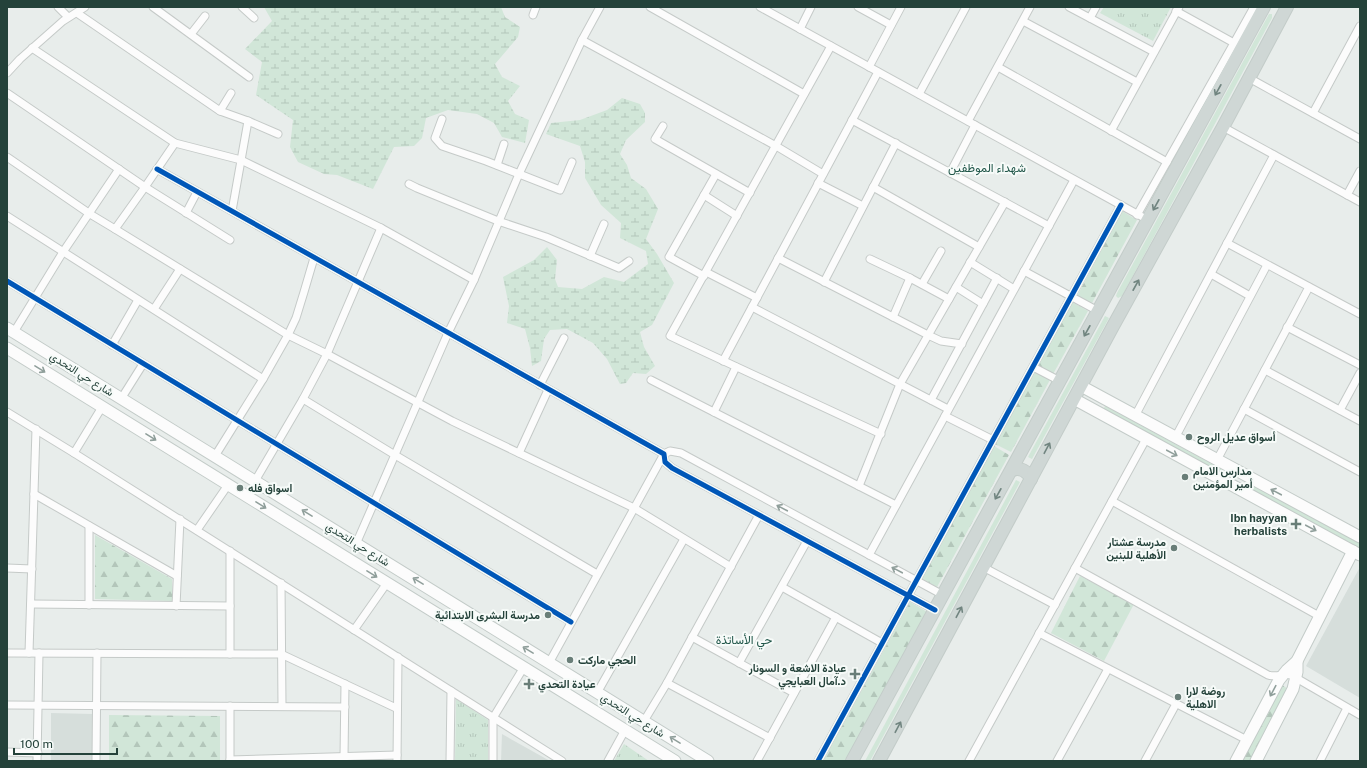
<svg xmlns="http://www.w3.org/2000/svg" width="1367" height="768" viewBox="0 0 1367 768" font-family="'Public Sans',Vazirmatn,sans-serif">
<defs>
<pattern id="forest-firs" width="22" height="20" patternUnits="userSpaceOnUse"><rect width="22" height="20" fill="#d1e6d8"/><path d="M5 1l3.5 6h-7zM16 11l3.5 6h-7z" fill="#b3c6ba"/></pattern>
<pattern id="wetland-marsh" width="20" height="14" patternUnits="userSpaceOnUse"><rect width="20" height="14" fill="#d1e6d8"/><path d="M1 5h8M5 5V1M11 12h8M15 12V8" fill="none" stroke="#b3c6ba"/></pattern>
<pattern id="park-tufts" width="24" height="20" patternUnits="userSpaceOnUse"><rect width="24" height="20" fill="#d1e6d8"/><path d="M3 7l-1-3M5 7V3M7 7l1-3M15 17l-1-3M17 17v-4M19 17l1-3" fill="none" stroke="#b3c6ba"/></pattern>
</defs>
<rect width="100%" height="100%" fill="#e8edeb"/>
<g fill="#d6dedb">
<path d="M1360,567V698L1306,666Z"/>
<path d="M51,713L93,714L94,761H51Z"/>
<path d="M502,734L550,761H501Z"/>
</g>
<g fill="#d1e6d8">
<path d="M1269,14H1272V18L1122,296L1118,298L1116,296L1117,293Z"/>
<path d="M1105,316L1109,318L1032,459L1028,457Z"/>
<path d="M1105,406L1234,476L1232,479L1103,410Z"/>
<path d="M1016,480L1020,482L870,761H865Z"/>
<path d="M1253,485L1360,543V548L1251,489Z"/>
</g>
<g fill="url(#forest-firs)">
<path d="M1122,211L1137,220L1092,303L1077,296Z"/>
<path d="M1072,302L1088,311L1052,376L1037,368Z"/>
<path d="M1035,371L1051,378L1011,452L995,444Z"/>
<path d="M994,446L1009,455L937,587L922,579Z"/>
<path d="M95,535L172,579V601L95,599Z"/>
<path d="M1080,576L1134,604L1104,661L1051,633Z"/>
<path d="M910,602L929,613L849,761H823Z"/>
<path d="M1282,685L1288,689L1251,761H1242Z"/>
<path d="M109,715L220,716V761H109Z"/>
</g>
<g fill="url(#wetland-marsh)">
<path d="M264,7H501L505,17L520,27L518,37L495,64L502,77L520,86L508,101L515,114L529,120L525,143L502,137L494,123L477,114L448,110L426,118L422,138L414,146L394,147L373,189L337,175L324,174L298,162L290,147L293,120L256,95L262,62L245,49L272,21Z"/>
<path d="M622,98L640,104L645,113V122L626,140L620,154L627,165L631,178L646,189L658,209L646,239L657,254L674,283L652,325L640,332L644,347L655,366L646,374L633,373L626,383L620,384L607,359L593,343L567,329L550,330L544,339L541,361L532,366L530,348L525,329L507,323L509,306L503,277L534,260L547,247L557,260L555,279L558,287L582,289L604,277L624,282L648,264L646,251L620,238L621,223L601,205L585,178V162L580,146L546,134L551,123L580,120L607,110Z"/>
</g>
<g fill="url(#park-tufts)">
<path d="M1104,7H1171L1153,41L1100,13Z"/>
<path d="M456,699L488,720V761H455Z"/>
<path d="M624,744L649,761H614Z"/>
</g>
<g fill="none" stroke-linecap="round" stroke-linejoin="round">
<defs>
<g id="street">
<path d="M58,7L68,17"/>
<path d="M153,7L249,77"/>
<path d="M242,7L254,18"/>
<path d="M650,7L804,94"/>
<path d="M760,7L1148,220"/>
<path d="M858,7L891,25"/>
<path d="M1069,7L1154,52"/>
<path d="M77,13L220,111L248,121L278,134"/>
<path d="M533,15L536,7"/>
<path d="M1090,18L1096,7"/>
<path d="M1023,21L1137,82"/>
<path d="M800,29L811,7"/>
<path d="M191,34L205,16"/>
<path d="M582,40L776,146L823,174"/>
<path d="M1234,43L1254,7"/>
<path d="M831,46L670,336L881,434"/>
<path d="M32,48L175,143L241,160L381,228L474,280"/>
<path d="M869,67L901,7"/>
<path d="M998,67L1167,162"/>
<path d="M7,73L20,59L63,21L85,7"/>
<path d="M1249,78L1360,139"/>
<path d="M7,93L145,187L230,240"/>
<path d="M919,94L966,7"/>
<path d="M220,111L231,93"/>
<path d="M1313,113L1360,26"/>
<path d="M442,119L435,138L442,146L486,161L560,190L572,162"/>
<path d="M852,120L1049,226"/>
<path d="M968,121L1030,7"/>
<path d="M663,126L655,139L750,193"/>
<path d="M1223,127L1360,202"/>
<path d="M1111,131L1179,7"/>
<path d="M7,157L90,214L115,229L145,187L175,143"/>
<path d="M497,165L504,144"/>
<path d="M157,169L664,454L665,462L672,468L935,610"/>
<path d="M950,173L975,125"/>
<path d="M818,183L863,206"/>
<path d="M409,184L417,188L498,221L546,237L619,268L629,261"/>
<path d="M873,187L979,247"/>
<path d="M704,195L737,216"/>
<path d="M1347,195L1360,171"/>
<path d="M232,211L248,121"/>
<path d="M186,213L197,192"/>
<path d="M1137,215L1234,43L1176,11"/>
<path d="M7,216L263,379"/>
<path d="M115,229L288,335L327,354L452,421L634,508L731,567"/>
<path d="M1227,243L1360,314"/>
<path d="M590,256L604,224"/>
<path d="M778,258L928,335L941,341L962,344"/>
<path d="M870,259L910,278L949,299"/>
<path d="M970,262L1014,289"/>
<path d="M1024,271L1098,311"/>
<path d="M706,272L757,298"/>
<path d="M1211,274L1250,296"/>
<path d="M704,276L669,257L716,174"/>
<path d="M7,281L571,622"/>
<path d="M824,282L896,143"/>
<path d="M922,284L941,251"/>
<path d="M956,287L983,304"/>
<path d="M752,307L948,409"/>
<path d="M154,309L180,269"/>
<path d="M893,317L910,278"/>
<path d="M1287,327L1360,365"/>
<path d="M14,332L63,252L119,169"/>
<path d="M112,345L138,300"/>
<path d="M723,361L878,72"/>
<path d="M1033,367L1060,381"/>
<path d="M1265,370L1360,421"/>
<path d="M651,380L896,505"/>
<path d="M540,385L564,338"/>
<path d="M121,399L143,364"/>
<path d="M303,399L395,455L597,574"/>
<path d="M931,400L997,278"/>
<path d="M1244,409L1360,472"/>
<path d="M1340,410L1360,373"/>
<path d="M7,412L74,453L562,761"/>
<path d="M714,412L736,367"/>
<path d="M945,416L993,440"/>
<path d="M1135,416L1274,155"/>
<path d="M1175,438L1267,265"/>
<path d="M74,453L102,407"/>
<path d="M519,453L548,390"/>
<path d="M215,456L263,379L288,335L296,318L304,292L314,258"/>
<path d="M1217,460L1309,287"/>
<path d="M255,481L303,399L327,354L381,228"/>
<path d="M859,486L900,384L1005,202"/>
<path d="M34,494L177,576"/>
<path d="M1112,501L1319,616"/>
<path d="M89,526V605"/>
<path d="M197,530L228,485"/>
<path d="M356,544L448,333L474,280L519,174L582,40L600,7"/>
<path d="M230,551V654"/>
<path d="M869,555L1074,180"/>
<path d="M983,567L1055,605"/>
<path d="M7,568L32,569"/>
<path d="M1075,568L1268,675C1277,678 1283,673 1291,675L1360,715"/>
<path d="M281,583L282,706"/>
<path d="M782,587L882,643"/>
<path d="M31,604L230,606"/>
<path d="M176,606L180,519"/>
<path d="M354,630L387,583"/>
<path d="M1039,633L1247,740"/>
<path d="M692,637L794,693"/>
<path d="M7,653L281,654L396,708"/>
<path d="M29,653L36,429"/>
<path d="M549,663L664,454L670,451L681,453L943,595"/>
<path d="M739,663L807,541"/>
<path d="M667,683L770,738"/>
<path d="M597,693L684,539"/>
<path d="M7,705L345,707"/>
<path d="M230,706V761"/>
<path d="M644,721L667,683L759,515"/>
<path d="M7,752L38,753"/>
<path d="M344,757L345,684"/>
<path d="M230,760L397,755"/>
<path d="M37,761L39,653"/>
<path d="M96,761L97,653"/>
<path d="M397,761L398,657"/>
<path d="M450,761L451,691"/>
<path d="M493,761V718L524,667"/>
<path d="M608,761L625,730"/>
<path d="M757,761L836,617"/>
<path d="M818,761L1121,205"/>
<path d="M969,761L1146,439"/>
<path d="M1057,761L1108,669"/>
<path d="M1145,761L1176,704"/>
<path d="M1320,761L1347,708"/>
</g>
<g id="secondary">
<path d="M7,328L708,761"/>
<path d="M7,348L675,761"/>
<path d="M1081,386L1360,537"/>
<path d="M1074,399L1360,555"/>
<path d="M1236,761L1279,680L1287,670L1297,661L1353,551"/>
<path d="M1256,761L1293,689L1297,672V661"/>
</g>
<g id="primary">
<path d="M1012,470C1021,467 1027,471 1031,479"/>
<path d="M852,761L1264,7"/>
<path d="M879,761L1112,328L1223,127L1287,7"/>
</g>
</defs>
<use href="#street" stroke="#c5cac8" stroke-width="9"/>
<use href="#secondary" stroke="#c3cbc8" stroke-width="13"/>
<use href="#primary" stroke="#c3ccc9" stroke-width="14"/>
<use href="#street" stroke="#fcfcfc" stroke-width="7"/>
<use href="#secondary" stroke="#fcfcfc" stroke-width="11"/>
<use href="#primary" stroke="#cfd7d5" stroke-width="12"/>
<defs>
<g id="cycleway">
<path d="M157,169L664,454L665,462L672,468L935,610"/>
<path d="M7,281L571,622"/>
<path d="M818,761L1121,205"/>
</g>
</defs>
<use href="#cycleway" stroke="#f7fbf9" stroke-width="8"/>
<use href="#cycleway" stroke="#0057b8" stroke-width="5"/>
</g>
<defs><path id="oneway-shaft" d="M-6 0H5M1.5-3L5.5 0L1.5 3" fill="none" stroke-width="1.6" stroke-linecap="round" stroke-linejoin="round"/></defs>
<g stroke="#718580">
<use href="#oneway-shaft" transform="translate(1218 90) rotate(119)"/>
<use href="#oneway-shaft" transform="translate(1156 205) rotate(119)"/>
<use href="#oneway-shaft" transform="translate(1136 285) rotate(-61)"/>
<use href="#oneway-shaft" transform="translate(1087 331) rotate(119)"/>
<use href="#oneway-shaft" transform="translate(1047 448) rotate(-62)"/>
<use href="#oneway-shaft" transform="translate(998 494) rotate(119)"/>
<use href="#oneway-shaft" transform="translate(959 612) rotate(-62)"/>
<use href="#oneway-shaft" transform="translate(898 727) rotate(-62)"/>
</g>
<g stroke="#909f9b">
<use href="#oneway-shaft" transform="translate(40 369) rotate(32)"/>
<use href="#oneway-shaft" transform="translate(151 437) rotate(32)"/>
<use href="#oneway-shaft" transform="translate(1172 453) rotate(28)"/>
<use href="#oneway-shaft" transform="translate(1276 492) rotate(-152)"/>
<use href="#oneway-shaft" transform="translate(261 505) rotate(32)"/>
<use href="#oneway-shaft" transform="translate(782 508) rotate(-152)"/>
<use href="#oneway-shaft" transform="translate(307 513) rotate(-148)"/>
<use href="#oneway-shaft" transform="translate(1311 528) rotate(28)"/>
<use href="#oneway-shaft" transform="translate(897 570) rotate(-152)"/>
<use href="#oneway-shaft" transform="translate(372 574) rotate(32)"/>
<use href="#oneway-shaft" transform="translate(418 581) rotate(-149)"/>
<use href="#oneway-shaft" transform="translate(528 650) rotate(-149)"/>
<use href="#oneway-shaft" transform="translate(1273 691) rotate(118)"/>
<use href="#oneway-shaft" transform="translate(675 740) rotate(-148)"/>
</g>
<g fill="#697e78" stroke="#f7fbf9" stroke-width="1.5">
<circle cx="1189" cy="437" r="4"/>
<circle cx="1185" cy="477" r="4"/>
<circle cx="240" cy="488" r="4"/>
<path d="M1294 518h4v4h4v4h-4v4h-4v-4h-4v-4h4z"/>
<circle cx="1174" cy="548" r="4"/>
<circle cx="548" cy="615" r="4"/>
<circle cx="570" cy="660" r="4"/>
<path d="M853 668h4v4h4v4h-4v4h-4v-4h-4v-4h4z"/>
<path d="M527 678h4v4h4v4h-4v4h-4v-4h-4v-4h4z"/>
<circle cx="1178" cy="697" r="4"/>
</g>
<g text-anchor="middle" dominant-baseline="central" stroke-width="4" stroke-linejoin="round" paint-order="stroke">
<g font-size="11" fill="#24423a" stroke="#f7fbf9">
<text transform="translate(82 374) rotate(32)">شارع حي التحدي</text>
<text transform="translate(358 544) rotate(32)">شارع حي التحدي</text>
<text transform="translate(633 715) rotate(32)">شارع حي التحدي</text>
</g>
<g font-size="11" font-weight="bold" fill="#24423a" stroke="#f7fbf9" text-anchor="start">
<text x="1197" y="437">أسواق عديل الروح</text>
<text x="1193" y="471">مدارس الامام<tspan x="1193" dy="13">أمير المؤمنين</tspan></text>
<text x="248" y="488">اسواق فله</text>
<text x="1287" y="518" text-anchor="end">Ibn hayyan<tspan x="1287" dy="13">herbalists</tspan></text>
<text x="1166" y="542" text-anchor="end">مدرسة عشتار<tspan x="1166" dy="13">الأهلية للبنين</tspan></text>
<text x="540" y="615" text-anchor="end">مدرسة البشرى الابتدائية</text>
<text x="578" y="660">الحجي ماركت</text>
<text x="846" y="668" text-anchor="end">عيادة الاشعة و السونار<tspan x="846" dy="13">د.آمال العبايجي</tspan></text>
<text x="538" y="684">عيادة التحدي</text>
<text x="1186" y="691">روضة لارا<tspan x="1186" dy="13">الاهلية</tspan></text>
</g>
<g font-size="12" fill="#1f5548" stroke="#f7fbf9">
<text x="987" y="168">شهداء الموظفين</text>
<text x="744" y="640">حي الأساتذة</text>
</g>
</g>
<rect width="1367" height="768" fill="none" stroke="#24423a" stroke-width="16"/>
<path d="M14 748v6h103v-6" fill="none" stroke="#24423a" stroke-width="2"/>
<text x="20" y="748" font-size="12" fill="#24423a" stroke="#f7fbf9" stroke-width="3" paint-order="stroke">100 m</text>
</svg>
